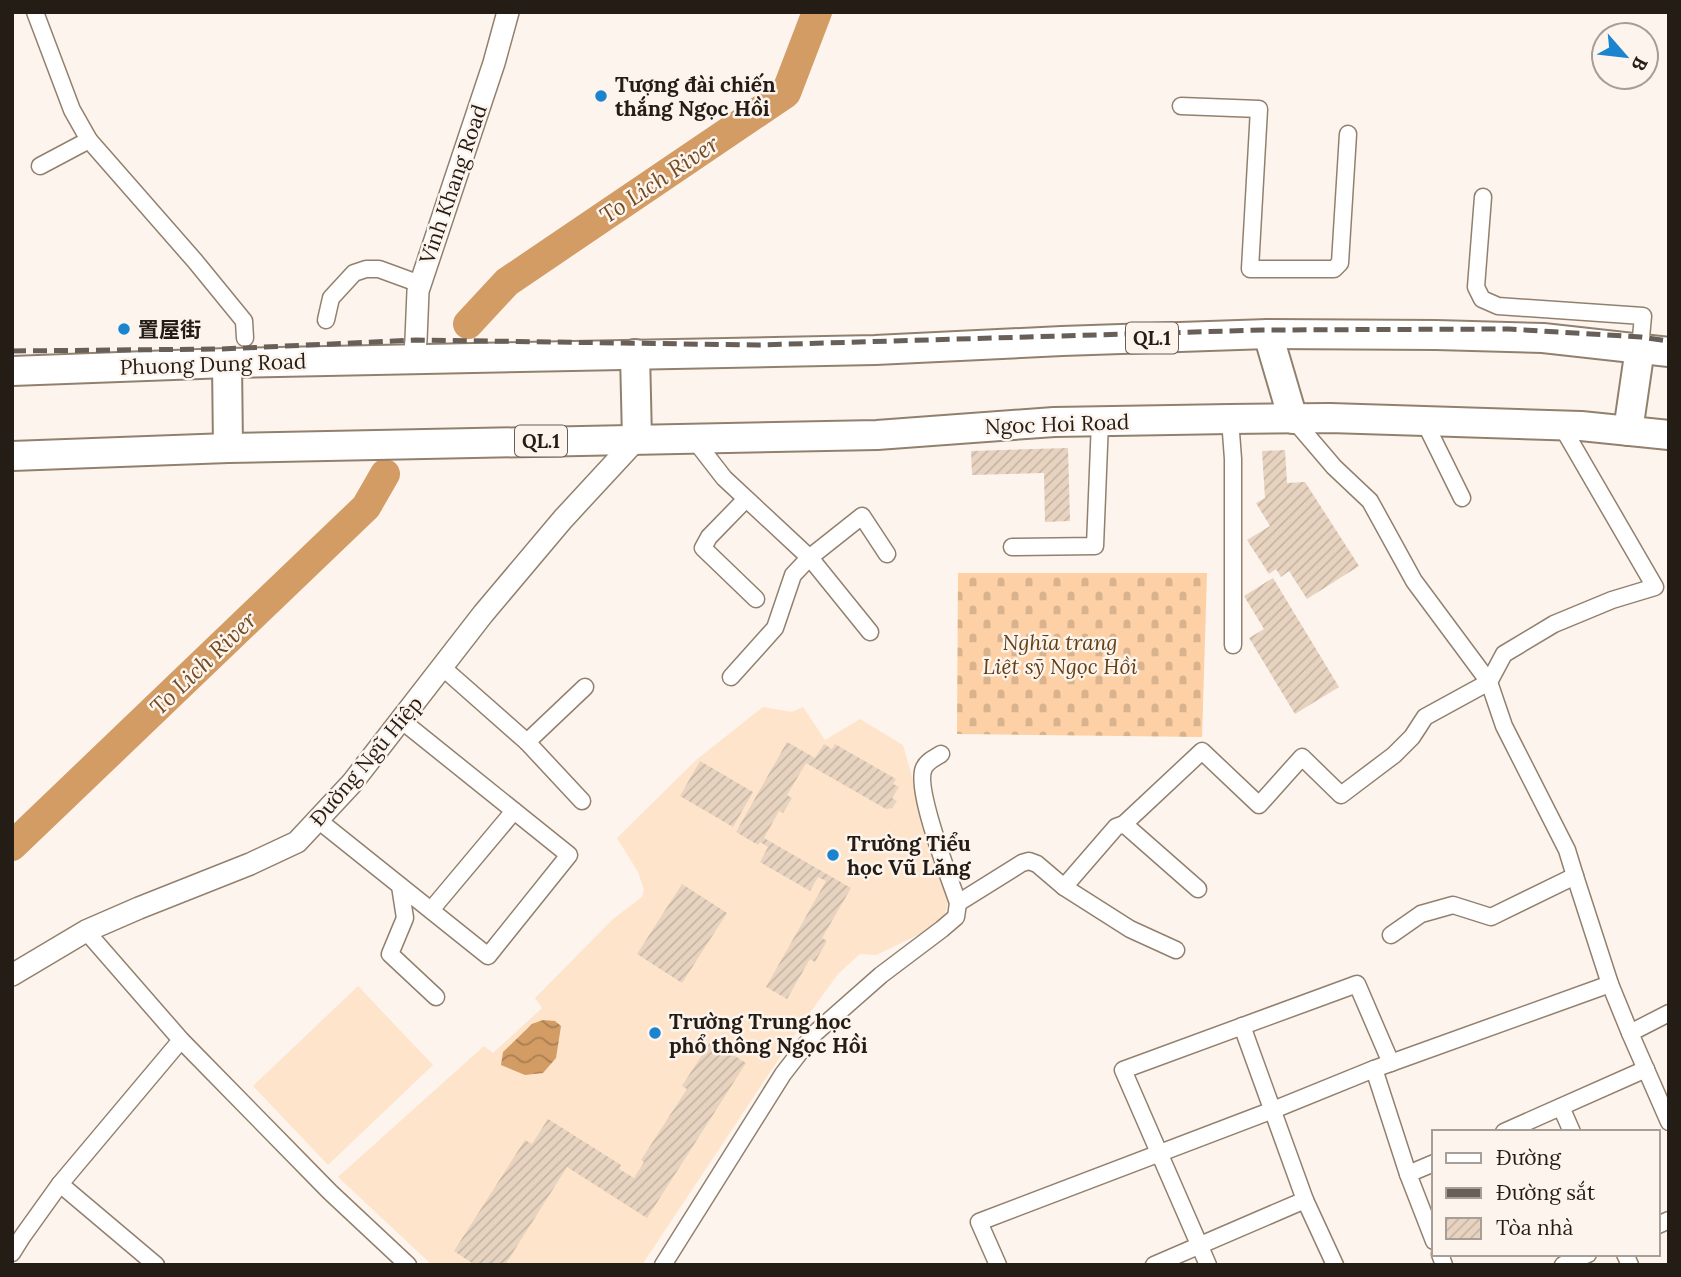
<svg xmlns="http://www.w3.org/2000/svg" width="1681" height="1277" viewBox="0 0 1681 1277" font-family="Lora,'Noto Sans SC',serif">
<defs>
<pattern id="cemetery-stones" width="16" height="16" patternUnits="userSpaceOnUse" patternTransform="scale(1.75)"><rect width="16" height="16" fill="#fdd1a5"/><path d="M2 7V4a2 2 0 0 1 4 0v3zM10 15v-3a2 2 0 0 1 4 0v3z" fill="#d9b38d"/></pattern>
<pattern id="water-waves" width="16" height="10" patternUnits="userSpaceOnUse" patternTransform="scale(1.75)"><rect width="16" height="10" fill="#d29c64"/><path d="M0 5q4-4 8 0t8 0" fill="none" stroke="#aa7f51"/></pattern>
<pattern id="building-hatch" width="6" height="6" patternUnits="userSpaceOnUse" patternTransform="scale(1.75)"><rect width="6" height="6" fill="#e7d3c0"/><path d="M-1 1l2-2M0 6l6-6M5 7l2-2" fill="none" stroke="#c6b5a4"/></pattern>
</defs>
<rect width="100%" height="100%" fill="#fdf4ed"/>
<g fill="#fee4cb">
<path d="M763,707L792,712L803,707L825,740L860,719L903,745L948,901L943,923L876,955L860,954L838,974L804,1021L642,1265H432L338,1177L484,1046L493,1053L542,1008L535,998L613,919L642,897L644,890L638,872L617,838L696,760Z"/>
<path d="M358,986L433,1065L328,1165L253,1086Z"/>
</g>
<path fill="url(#cemetery-stones)" d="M958,573H1207L1202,737L957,734Z"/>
<path fill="url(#water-waves)" d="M543,1020L555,1021L561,1026L556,1058L543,1073L525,1075L501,1065L503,1052L532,1024Z"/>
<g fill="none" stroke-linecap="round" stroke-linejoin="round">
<g stroke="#d29c64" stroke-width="30">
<path d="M468,324L507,282L786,93L817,12"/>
<path d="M12,846L366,507L385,474"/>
</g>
</g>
<g fill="url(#building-hatch)">
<path d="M1068,448L1070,521L1045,522L1044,473L972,475L971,451Z"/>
<path d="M1285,450L1287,483L1305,482L1359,566L1307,599L1289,571L1281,577L1276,569L1269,574L1247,540L1270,526L1256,503L1265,498L1262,451Z"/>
<path d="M1273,578L1339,687L1295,714L1249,638L1264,629L1244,596Z"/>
<path d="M787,742L815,758L824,744L832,749L835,744L896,779L893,784L899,787L892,798L897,801L892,808L886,809L806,763L787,795L792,798L783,813L779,811L764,838L851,888L822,938L827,941L815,962L810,959L787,999L766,987L826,881L818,877L810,891L760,862L768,847L760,842L758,845L736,832Z"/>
<path d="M700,761L753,792L733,827L680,796Z"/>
<path d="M682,884L727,913L682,983L637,954Z"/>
<path d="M711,1041L746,1063L647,1218L567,1167L505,1265H475L454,1251L525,1140L532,1144L548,1119L621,1165L619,1169L634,1178L644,1162L641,1160L687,1089L682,1086Z"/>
</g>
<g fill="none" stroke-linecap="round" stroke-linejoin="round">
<defs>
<g id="street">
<path d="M35,12L72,110L89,140L195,261L244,321L245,338"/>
<path d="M1181,106L1259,109L1250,269H1334L1340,263L1348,134"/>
<path d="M40,166L89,140"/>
<path d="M1483,197L1476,287L1482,299L1498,306L1643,316L1640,348"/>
<path d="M326,320L331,298L354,273L366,269H379L420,284"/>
<path d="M1230,419L1233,459V645"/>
<path d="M1293,419L1334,467L1370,501L1414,581L1489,682L1504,726L1567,850L1575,876L1610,984L1630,1033L1669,1122"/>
<path d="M1424,421L1462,498"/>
<path d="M693,438L724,478L811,559L870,632"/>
<path d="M746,499L709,537L703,548L756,599"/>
<path d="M1012,547L1095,546L1100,421"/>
<path d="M442,667L527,742L585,687"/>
<path d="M731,677L775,628L793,575L809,558L862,516L887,554"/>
<path d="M527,742L582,801"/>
<path d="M318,820L488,956L569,855L401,720"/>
<path d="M1124,824L1198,889"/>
<path d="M400,886L405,918L390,954L436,997"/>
<path d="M1064,887L1116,827L1124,824L1202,751L1259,805L1302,757L1341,795L1394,755L1412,737L1425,717L1489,682L1504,654L1554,624L1612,600L1655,587L1561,425"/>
<path d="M958,903L1022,863L1029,861L1037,864L1064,887L1130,929L1176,950"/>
<path d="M431,910L514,811"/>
<path d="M86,931L181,1040L330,1192L408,1265"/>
<path d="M1391,935L1421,914L1453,905L1491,917L1575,876"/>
<path d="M1242,1026L1305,1200L1335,1265"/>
<path d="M1630,1033L1669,1013"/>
<path d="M1561,1107L1572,1132"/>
<path d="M1504,1132L1646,1069"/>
<path d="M1434,1163L1408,1174L1374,1069L1610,984"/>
<path d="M1408,1174L1434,1241"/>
<path d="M60,1184L156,1265"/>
<path d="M1658,1225L1669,1220"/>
<path d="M12,1253L22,1237L60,1184L181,1040"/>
<path d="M1440,1254L1444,1265"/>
<path d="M1625,1254L1630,1265"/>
<path d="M663,1265L783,1074L814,1034L881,975L942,929L956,917L958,903C950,879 914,788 924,768C927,761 935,758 941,754"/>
<path d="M998,1265L979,1222L1273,1110L1374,1069"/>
<path d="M1154,1265L1305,1200"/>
<path d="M1208,1265L1123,1070L1357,984L1391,1063"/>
<path d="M1563,1265L1588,1254"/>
</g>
<g id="secondary">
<path d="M414,359L416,340L418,291L494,63L508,12"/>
<path d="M12,975L86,931L139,908L250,864L297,842L352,783L483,614L563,519L637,439"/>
</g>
<g id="highway">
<path d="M1268,334L1293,419"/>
<path d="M635,354L637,439"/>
<path d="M227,363L228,448"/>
<path d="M12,371L227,363L875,350L1062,341L1268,334L1436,335L1543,338L1669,352"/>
<path d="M1628,431L1640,348"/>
<path d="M12,456L228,448L877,435L1054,422L1230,419L1330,418L1581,426L1669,435"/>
</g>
</defs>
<use href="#street" stroke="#92806e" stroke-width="19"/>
<use href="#secondary" stroke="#92806e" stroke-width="24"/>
<use href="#highway" stroke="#92806e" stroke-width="32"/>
<use href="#street" stroke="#fff" stroke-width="16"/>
<use href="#secondary" stroke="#fff" stroke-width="21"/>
<use href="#highway" stroke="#fff" stroke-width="28"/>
<path stroke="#675f58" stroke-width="5" stroke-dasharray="14 7" stroke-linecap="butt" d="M12,351L222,349L416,340L757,345L1262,330L1509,329L1641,337L1669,341"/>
</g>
<g fill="#1b84ce" stroke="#fdf4ed" stroke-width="2.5">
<circle cx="601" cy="96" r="7"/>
<circle cx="124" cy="329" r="7"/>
<circle cx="833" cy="855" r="7"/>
<circle cx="655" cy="1033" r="7"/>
</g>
<g text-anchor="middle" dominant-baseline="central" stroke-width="5" stroke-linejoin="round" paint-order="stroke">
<g fill="#fdf4ed" stroke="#655e56" stroke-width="2">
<rect x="1126" y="322.5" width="52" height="31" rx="5"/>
<rect x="515" y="425.5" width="52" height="31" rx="5"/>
</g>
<g font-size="19" font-weight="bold" fill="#241d16">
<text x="1152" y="338">QL.1</text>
<text x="541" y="441">QL.1</text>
</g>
<g font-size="21" font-weight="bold" fill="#241d16" stroke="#fdf4ed" text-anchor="start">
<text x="615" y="84">Tượng đài chiến<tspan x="615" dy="24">thắng Ngọc Hồi</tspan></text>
<text x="138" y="329">置屋街</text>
<text x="847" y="843">Trường Tiểu<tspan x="847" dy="24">học Vũ Lăng</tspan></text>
<text x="669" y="1021">Trường Trung học<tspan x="669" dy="24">phổ thông Ngọc Hồi</tspan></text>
</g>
<g font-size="21" fill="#241d16" stroke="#fdf4ed">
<text transform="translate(453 184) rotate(-71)">Vinh Khang Road</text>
<text transform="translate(213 364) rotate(-2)">Phuong Dung Road</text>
<text transform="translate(1057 424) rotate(-2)">Ngoc Hoi Road</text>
<text transform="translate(366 761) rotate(-50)">Đường Ngũ Hiệp</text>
</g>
<g font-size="21" font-style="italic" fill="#623e12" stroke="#fdf4ed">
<text x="1060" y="642">Nghĩa trang<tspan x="1060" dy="24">Liệt sỹ Ngọc Hồi</tspan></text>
</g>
<g font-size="23" font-style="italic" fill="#714b22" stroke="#fdf4ed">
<text transform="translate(659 179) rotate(-34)">To Lich River</text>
<text transform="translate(203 663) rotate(-44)">To Lich River</text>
</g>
</g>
<rect width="1681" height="1277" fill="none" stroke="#241d16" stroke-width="28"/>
<rect x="1432" y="1130" width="228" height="126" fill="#fdf4ed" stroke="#a69e97" stroke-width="2"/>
<rect x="1446" y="1153" width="35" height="10" fill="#ffffff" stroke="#a69e97" stroke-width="2"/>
<text x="1496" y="1165" font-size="21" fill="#241d16">Đường</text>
<rect x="1446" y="1188" width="35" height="10" fill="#675f58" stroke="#a69e97" stroke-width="2"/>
<text x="1496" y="1200" font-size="21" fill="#241d16">Đường sắt</text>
<rect x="1446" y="1218" width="35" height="21" fill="url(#building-hatch)" stroke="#a69e97" stroke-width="2"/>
<text x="1496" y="1235" font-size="21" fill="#241d16">Tòa nhà</text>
<g transform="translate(1625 56) rotate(118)"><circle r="33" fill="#fdf4ed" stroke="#a69e97" stroke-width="2"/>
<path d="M0-5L12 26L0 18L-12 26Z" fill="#1b84ce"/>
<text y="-10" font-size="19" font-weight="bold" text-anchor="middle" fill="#241d16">B</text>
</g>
</svg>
